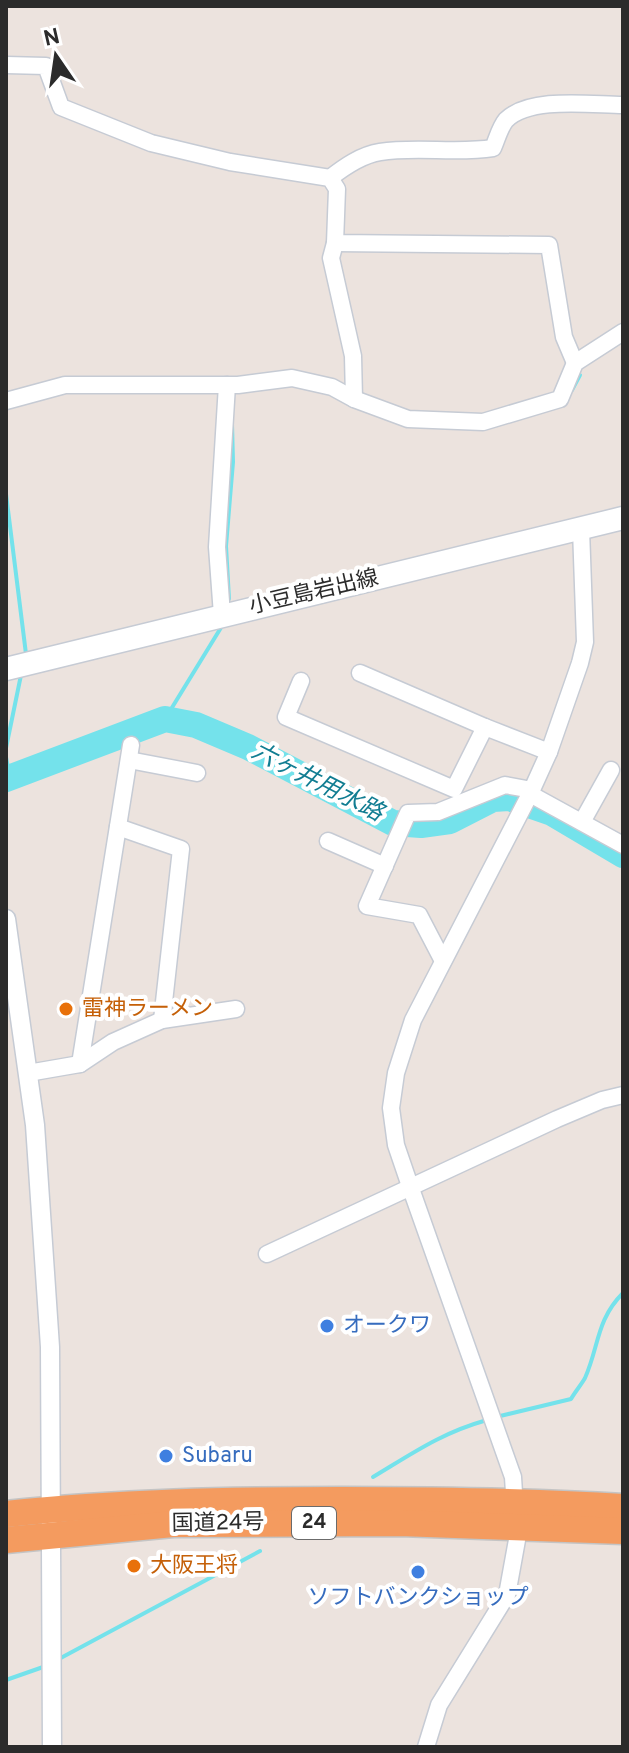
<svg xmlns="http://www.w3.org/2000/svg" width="629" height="1753" viewBox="0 0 629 1753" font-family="Overpass,'Noto Sans JP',sans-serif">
<rect width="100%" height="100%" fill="#ece3de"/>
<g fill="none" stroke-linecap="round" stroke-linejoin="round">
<g stroke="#74e2eb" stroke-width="4">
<path d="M572,390L580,375"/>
<path d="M6,494L26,654"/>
<path d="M229,599L226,546L233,462L232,424"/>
<path d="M165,719L222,626"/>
<path d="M6,748L21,675"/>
<path d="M6,757L10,778"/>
<path d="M496,1417L571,1399C575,1392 581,1385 585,1378C599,1347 596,1320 623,1293"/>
<path d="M373,1477C413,1453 441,1433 487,1420"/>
<path d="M57,1660L260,1551"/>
<path d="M6,1680L46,1666"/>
</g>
<path stroke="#74e2eb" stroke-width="26" d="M6,779L165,719L196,725L248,747L393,823L421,825L450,821L493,799L509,798L552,813L623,855"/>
<defs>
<g id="minor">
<path d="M6,65L46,66L61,107L151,143L230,162L330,178L337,189L335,243L549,245L564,337L575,363"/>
<path d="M330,178C344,167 361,155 380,152C417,146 456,154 493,148C497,139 500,127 506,120C530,96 592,105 623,105"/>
<path d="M335,243L331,258L353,356L354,399"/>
<path d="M6,401L65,385H238L292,378L332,387L354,399L408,419L483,422L560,399L575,363L623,332"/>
<path d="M222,615L217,547L227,385"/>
<path d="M360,673L485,727"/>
<path d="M301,681L286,717L454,789L485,727L549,752"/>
<path d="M129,760L197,773"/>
<path d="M530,794L623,845"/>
<path d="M582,822L611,770"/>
<path d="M118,827L181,849L162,1020"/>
<path d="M328,841L385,866"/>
<path d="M443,961L419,915L367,906L408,813L438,812L505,785L532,790"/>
<path d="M80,1064L131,745"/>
<path d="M28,1073L80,1064L113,1042L162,1020L236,1009"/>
<path d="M267,1254L557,1119L602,1100L623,1095"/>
<path d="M426,1747L439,1705L507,1595L517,1540L513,1477L410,1186L396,1145L391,1108L396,1073L413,1020L530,794L549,752L580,663L585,642L581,529"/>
</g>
<path id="tertiary" d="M6,919L35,1125L50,1347L52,1747"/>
<path id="secondary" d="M6,669L623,518"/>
<g id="trunk">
<path d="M6,1514C118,1502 230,1500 342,1500C435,1500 530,1501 623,1507"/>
<path d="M6,1540L173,1524L400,1523L623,1531"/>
</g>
</defs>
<use href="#minor" stroke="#c6cbd4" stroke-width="19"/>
<use href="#tertiary" stroke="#c6cbd4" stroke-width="21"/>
<use href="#secondary" stroke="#c6cbd4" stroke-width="25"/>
<use href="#trunk" stroke="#c4c4c4" stroke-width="29"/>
<use href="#minor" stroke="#fff" stroke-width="16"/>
<use href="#tertiary" stroke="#fff" stroke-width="18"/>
<use href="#secondary" stroke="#fff" stroke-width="22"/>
<use href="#trunk" stroke="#f49b5f" stroke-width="26"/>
</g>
<g fill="#e8710a" stroke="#fff" stroke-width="3">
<circle cx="66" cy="1009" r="8"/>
<circle cx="134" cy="1566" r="8"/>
</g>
<g fill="#3f7fe0" stroke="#fff" stroke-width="3">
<circle cx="327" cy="1326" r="8"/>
<circle cx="166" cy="1456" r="8"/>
<circle cx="418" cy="1572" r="8"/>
</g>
<g text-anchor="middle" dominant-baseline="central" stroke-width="8" stroke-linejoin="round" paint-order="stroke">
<rect fill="#fff" stroke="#6b6b6b" stroke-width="2" x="292" y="1507" width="44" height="32" rx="6"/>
<g font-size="20" font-weight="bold" fill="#2b2b2b">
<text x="314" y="1523">24</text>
</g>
<g font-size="22" fill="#2b2b2b" stroke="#fff">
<text transform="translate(314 593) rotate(-13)">小豆島岩出線</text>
<text transform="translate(218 1524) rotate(-1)">国道24号</text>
</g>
<g font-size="22" fill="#c56008" stroke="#fff" text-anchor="start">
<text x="82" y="1009">雷神ラーメン</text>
<text x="150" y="1566">大阪王将</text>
</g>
<g font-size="22" fill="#366cbe" stroke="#fff" text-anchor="start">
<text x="343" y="1326">オークワ</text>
<text x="182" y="1456">Subaru</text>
<text x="418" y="1598" text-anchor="middle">ソフトバンクショップ</text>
</g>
<g font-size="24" font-style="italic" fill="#117d92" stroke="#fff">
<text transform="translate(317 783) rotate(27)">六ヶ井用水路</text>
</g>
</g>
<rect width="629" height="1753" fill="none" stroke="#2b2b2b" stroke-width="16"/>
<g transform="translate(56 56) rotate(347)" stroke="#ffffff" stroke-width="6" paint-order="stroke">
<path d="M0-6L14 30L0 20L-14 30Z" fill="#2b2b2b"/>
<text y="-12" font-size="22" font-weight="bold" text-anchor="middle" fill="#2b2b2b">N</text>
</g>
</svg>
